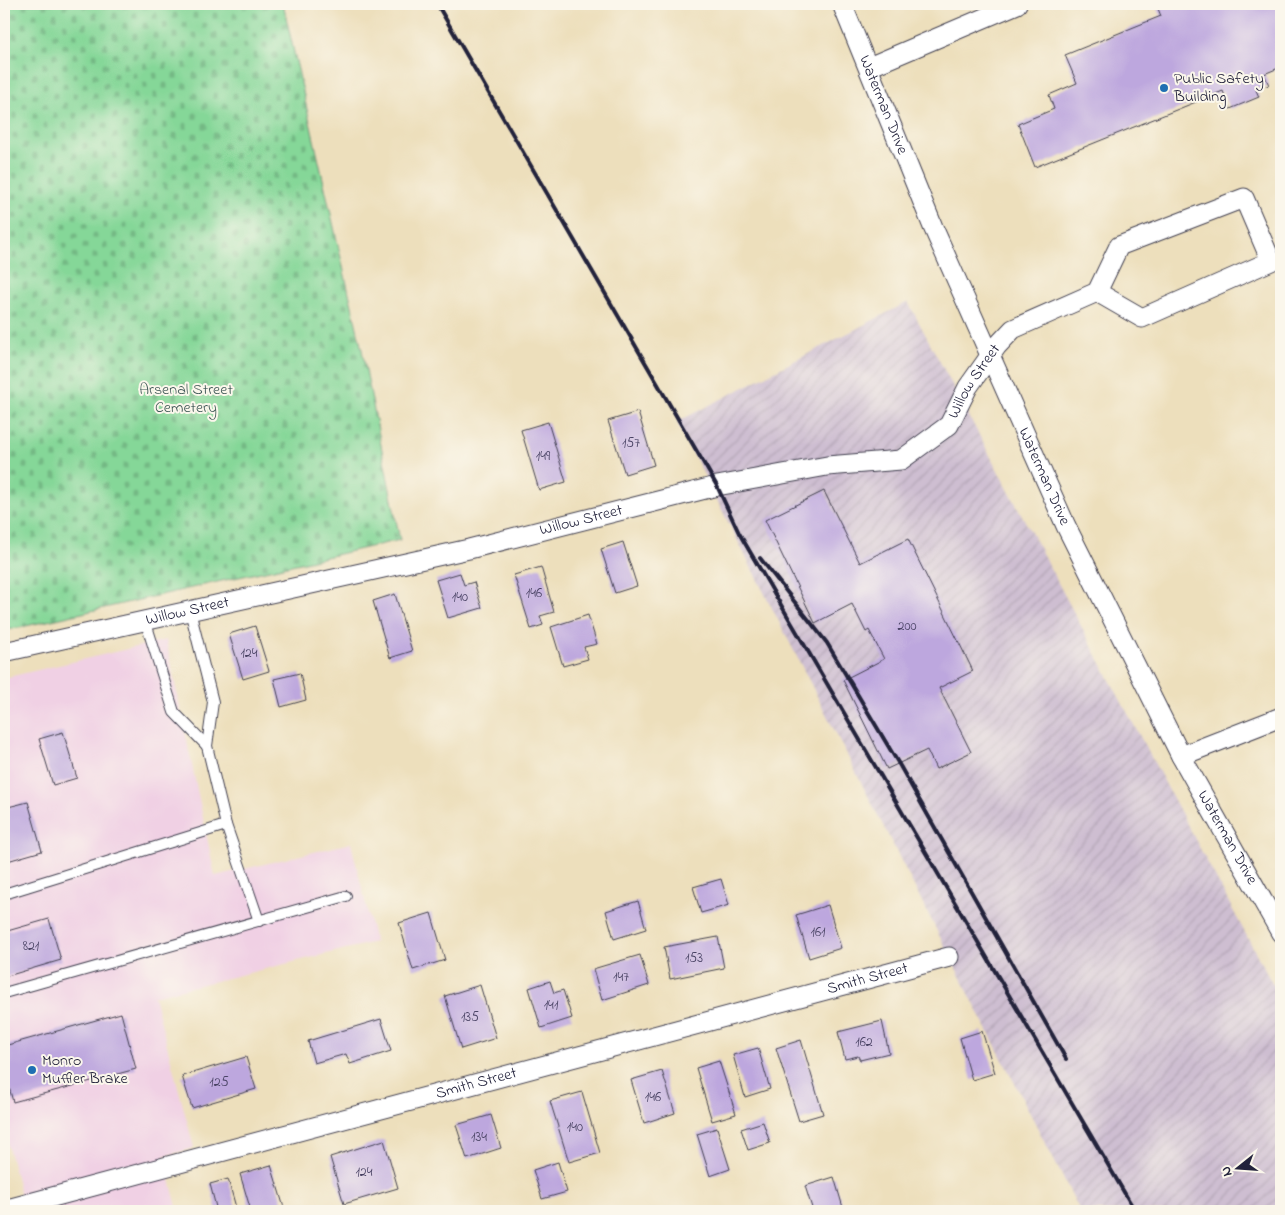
<svg xmlns="http://www.w3.org/2000/svg" width="1285" height="1215" viewBox="0 0 1285 1215" font-family="'Indie Flower',sans-serif">
<defs>
<pattern id="industrial-furrows" width="10" height="10" patternUnits="userSpaceOnUse" patternTransform="scale(1.25)"><rect width="10" height="10" fill="#cebed1"/><path d="M-1 1l2-2M0 10L10 0M9 11l2-2" fill="none" stroke="#b1a3b4"/></pattern>
<pattern id="cemetery-stones" width="16" height="16" patternUnits="userSpaceOnUse" patternTransform="scale(1.25)"><rect width="16" height="16" fill="#85d798"/><path d="M2 7V4a2 2 0 0 1 4 0v3zM10 15v-3a2 2 0 0 1 4 0v3z" fill="#73b884"/></pattern>
</defs>
<rect width="100%" height="100%" fill="#fbf7ec"/>
<filter id="ink" filterUnits="userSpaceOnUse"><feTurbulence type="fractalNoise" baseFrequency=".02" numOctaves="2"/><feDisplacementMap in="SourceGraphic" scale="10" xChannelSelector="R" yChannelSelector="G"/><feConvolveMatrix kernelMatrix="1 2 1 2 8 2 1 2 1" color-interpolation-filters="sRGB"/></filter>
<filter id="wash" filterUnits="userSpaceOnUse"><feTurbulence type="fractalNoise" baseFrequency=".0096" numOctaves="4" result="noise"/><feDisplacementMap in="SourceGraphic" scale="20" xChannelSelector="R" yChannelSelector="G"/><feGaussianBlur stdDeviation="1.12" result="paint"/><feColorMatrix in="noise" values="0 0 0 0 0 0 0 0 0 0 0 0 0 0 0 0 0 1.4 0 .05"/><feComposite in="paint" operator="in"/></filter>
<g filter="url(#wash)">
<rect width="100%" height="100%" fill="#eddfbc"/>
<path fill="#f0d0e4" d="M166,640L215,876L351,843L375,942L154,996L194,1148L164,1156L178,1211H25L4,1131V678Z"/>
<path fill="url(#industrial-furrows)" d="M908,302L1281,1000V1211H1080L677,422Z"/>
<path fill="url(#cemetery-stones)" stroke="#547c6a" d="M4,4H283L362,350L400,540L4,631Z"/>
<g id="blocks">
<g fill="#bda7de">
<path d="M1156,4H1281V67L1264,74L1269,85L1256,90L1259,97L1230,109L1223,91L1035,167L1018,124L1054,109L1049,95L1077,83L1065,55L1161,16Z"/>
<path d="M638,412L654,465L625,474L608,421Z"/>
<path d="M548,422L566,482L539,490L521,430Z"/>
<path d="M824,491L860,563L908,539L973,671L939,688L971,752L936,769L927,750L887,769L843,680L884,659L869,630L866,632L852,604L815,623L765,520Z"/>
<path d="M623,542L637,586L615,593L601,549Z"/>
<path d="M541,567L554,612L540,616L543,625L531,629L514,575Z"/>
<path d="M460,573L464,585L474,582L482,608L448,618L436,580Z"/>
<path d="M395,594L412,651L390,658L373,601Z"/>
<path d="M588,615L597,644L584,647L588,659L563,666L551,627Z"/>
<path d="M255,626L269,671L243,679L229,634Z"/>
<path d="M300,673L306,700L281,707L274,679Z"/>
<path d="M63,732L77,778L53,785L39,739Z"/>
<path d="M28,802L42,851L4,862V808Z"/>
<path d="M721,879L729,905L701,913L693,887Z"/>
<path d="M638,901L646,929L614,939L606,911Z"/>
<path d="M828,905L841,948L809,958L796,915Z"/>
<path d="M431,913L445,960L413,970L399,923Z"/>
<path d="M49,919L61,960L4,977V932Z"/>
<path d="M718,937L724,968L670,979L664,947Z"/>
<path d="M640,955L649,985L602,1000L593,969Z"/>
<path d="M550,981L554,993L563,990L572,1018L541,1028L529,988Z"/>
<path d="M480,985L496,1038L461,1049L445,996Z"/>
<path d="M121,1013L136,1069L13,1102L4,1068V1046Z"/>
<path d="M381,1019L391,1051L350,1064L346,1054L314,1063L308,1041Z"/>
<path d="M882,1021L889,1053L860,1060L858,1056L845,1059L838,1032Z"/>
<path d="M982,1031L995,1073L972,1080L960,1038Z"/>
<path d="M801,1040L823,1114L799,1121L776,1048Z"/>
<path d="M758,1048L770,1089L745,1097L733,1055Z"/>
<path d="M246,1057L256,1089L192,1108L182,1076Z"/>
<path d="M719,1061L736,1114L712,1121L696,1068Z"/>
<path d="M662,1071L675,1113L644,1123L631,1080Z"/>
<path d="M582,1092L600,1153L569,1162L550,1101Z"/>
<path d="M491,1115L501,1148L467,1159L456,1125Z"/>
<path d="M763,1122L770,1143L748,1150L741,1129Z"/>
<path d="M717,1128L730,1169L710,1176L697,1134Z"/>
<path d="M384,1140L398,1188L344,1204L330,1157Z"/>
<path d="M558,1162L567,1192L542,1199L533,1170Z"/>
<path d="M271,1165L285,1211H251L240,1174Z"/>
<path d="M834,1177L844,1211H813L805,1186Z"/>
<path d="M228,1179L237,1211H217L210,1184Z"/>
</g>
</g>
</g>
<g filter="url(#ink)">
<use href="#blocks" fill-opacity="0" stroke="#403e4e" stroke-width="1"/>
<g fill="none" stroke-linecap="round" stroke-linejoin="round">
<defs>
<g id="lane">
<path d="M145,620L174,712L207,746"/>
<path d="M226,825L259,921"/>
<path d="M4,894L226,825L207,746L213,702L190,611"/>
<path d="M4,993L346,896"/>
</g>
<g id="street">
<path id="s1" d="M842,4L933,227L1066,526L1181,756L1281,933"/>
<path d="M869,67L1017,4"/>
<path id="s2" d="M4,652L469,549L717,486L827,466L901,460L949,425L968,387L997,346L1013,329L1097,292L1119,246L1244,198L1271,261L1142,318L1097,292"/>
<path d="M1181,756L1281,717"/>
<path id="s3" d="M4,1210L949,957"/>
</g>
</defs>
<use href="#lane" stroke="#403e4e" stroke-width="12"/>
<use href="#street" stroke="#403e4e" stroke-width="21"/>
<use href="#lane" stroke="#fff" stroke-width="10"/>
<use href="#street" stroke="#fff" stroke-width="19"/>
<g stroke="#22223b" stroke-width="4">
<path d="M437,4L717,486L739,533L1135,1211"/>
<path d="M760,558L827,643L900,766L1066,1059"/>
</g>
</g>
</g>
<g fill="#1f6fb2" stroke="#fbf7ec" stroke-width="2">
<circle cx="1164" cy="88" r="5"/>
<circle cx="32" cy="1070" r="5"/>
</g>
<g text-anchor="middle" dominant-baseline="central" stroke-width="4" stroke-linejoin="round" paint-order="stroke">
<g font-size="14" fill="#494364">
<text x="631" y="443">157</text>
<text x="543" y="456">149</text>
<text x="534" y="593">146</text>
<text x="460" y="597">140</text>
<text x="907" y="626">200</text>
<text x="249" y="653">124</text>
<text x="818" y="932">161</text>
<text x="31" y="946">821</text>
<text x="694" y="958">153</text>
<text x="621" y="977">147</text>
<text x="551" y="1005">141</text>
<text x="470" y="1017">135</text>
<text x="864" y="1042">162</text>
<text x="219" y="1082">125</text>
<text x="653" y="1097">146</text>
<text x="575" y="1127">140</text>
<text x="479" y="1137">134</text>
<text x="364" y="1172">124</text>
</g>
<g font-size="16" fill="#22223b" stroke="#fbf7ec" text-anchor="start">
<text x="1174" y="79">Public Safety<tspan x="1174" dy="18">Building</tspan></text>
<text x="42" y="1061">Monro<tspan x="42" dy="18">Muffler Brake</tspan></text>
</g>
<g font-size="16" fill="#22223b" stroke="#fbf7ec">
<text stroke="none"><textPath href="#s1" startOffset="109">Waterman Drive</textPath></text>
<text stroke="none"><textPath href="#s2" startOffset="1028">Willow Street</textPath></text>
<text stroke="none"><textPath href="#s1" startOffset="514">Waterman Drive</textPath></text>
<text stroke="none"><textPath href="#s2" startOffset="592">Willow Street</textPath></text>
<text stroke="none"><textPath href="#s2" startOffset="188">Willow Street</textPath></text>
<text stroke="none"><textPath href="#s1" startOffset="919">Waterman Drive</textPath></text>
<text stroke="none"><textPath href="#s3" startOffset="894">Smith Street</textPath></text>
<text stroke="none"><textPath href="#s3" startOffset="489">Smith Street</textPath></text>
</g>
<g font-size="16" fill="#405857" stroke="#fbf7ec">
<text x="186" y="390">Arsenal Street<tspan x="186" dy="18">Cemetery</tspan></text>
</g>
</g>
<rect width="1285" height="1215" fill="none" stroke="#fbf7ec" stroke-width="20"/>
<g transform="translate(1238 1168) rotate(253)" stroke="#fbf7ec" stroke-width="4" paint-order="stroke">
<path d="M0-4L9 19L0 12L-9 19Z" fill="#22223b"/>
<text y="-8" font-size="14" font-weight="bold" text-anchor="middle" fill="#22223b">N</text>
</g>
</svg>
